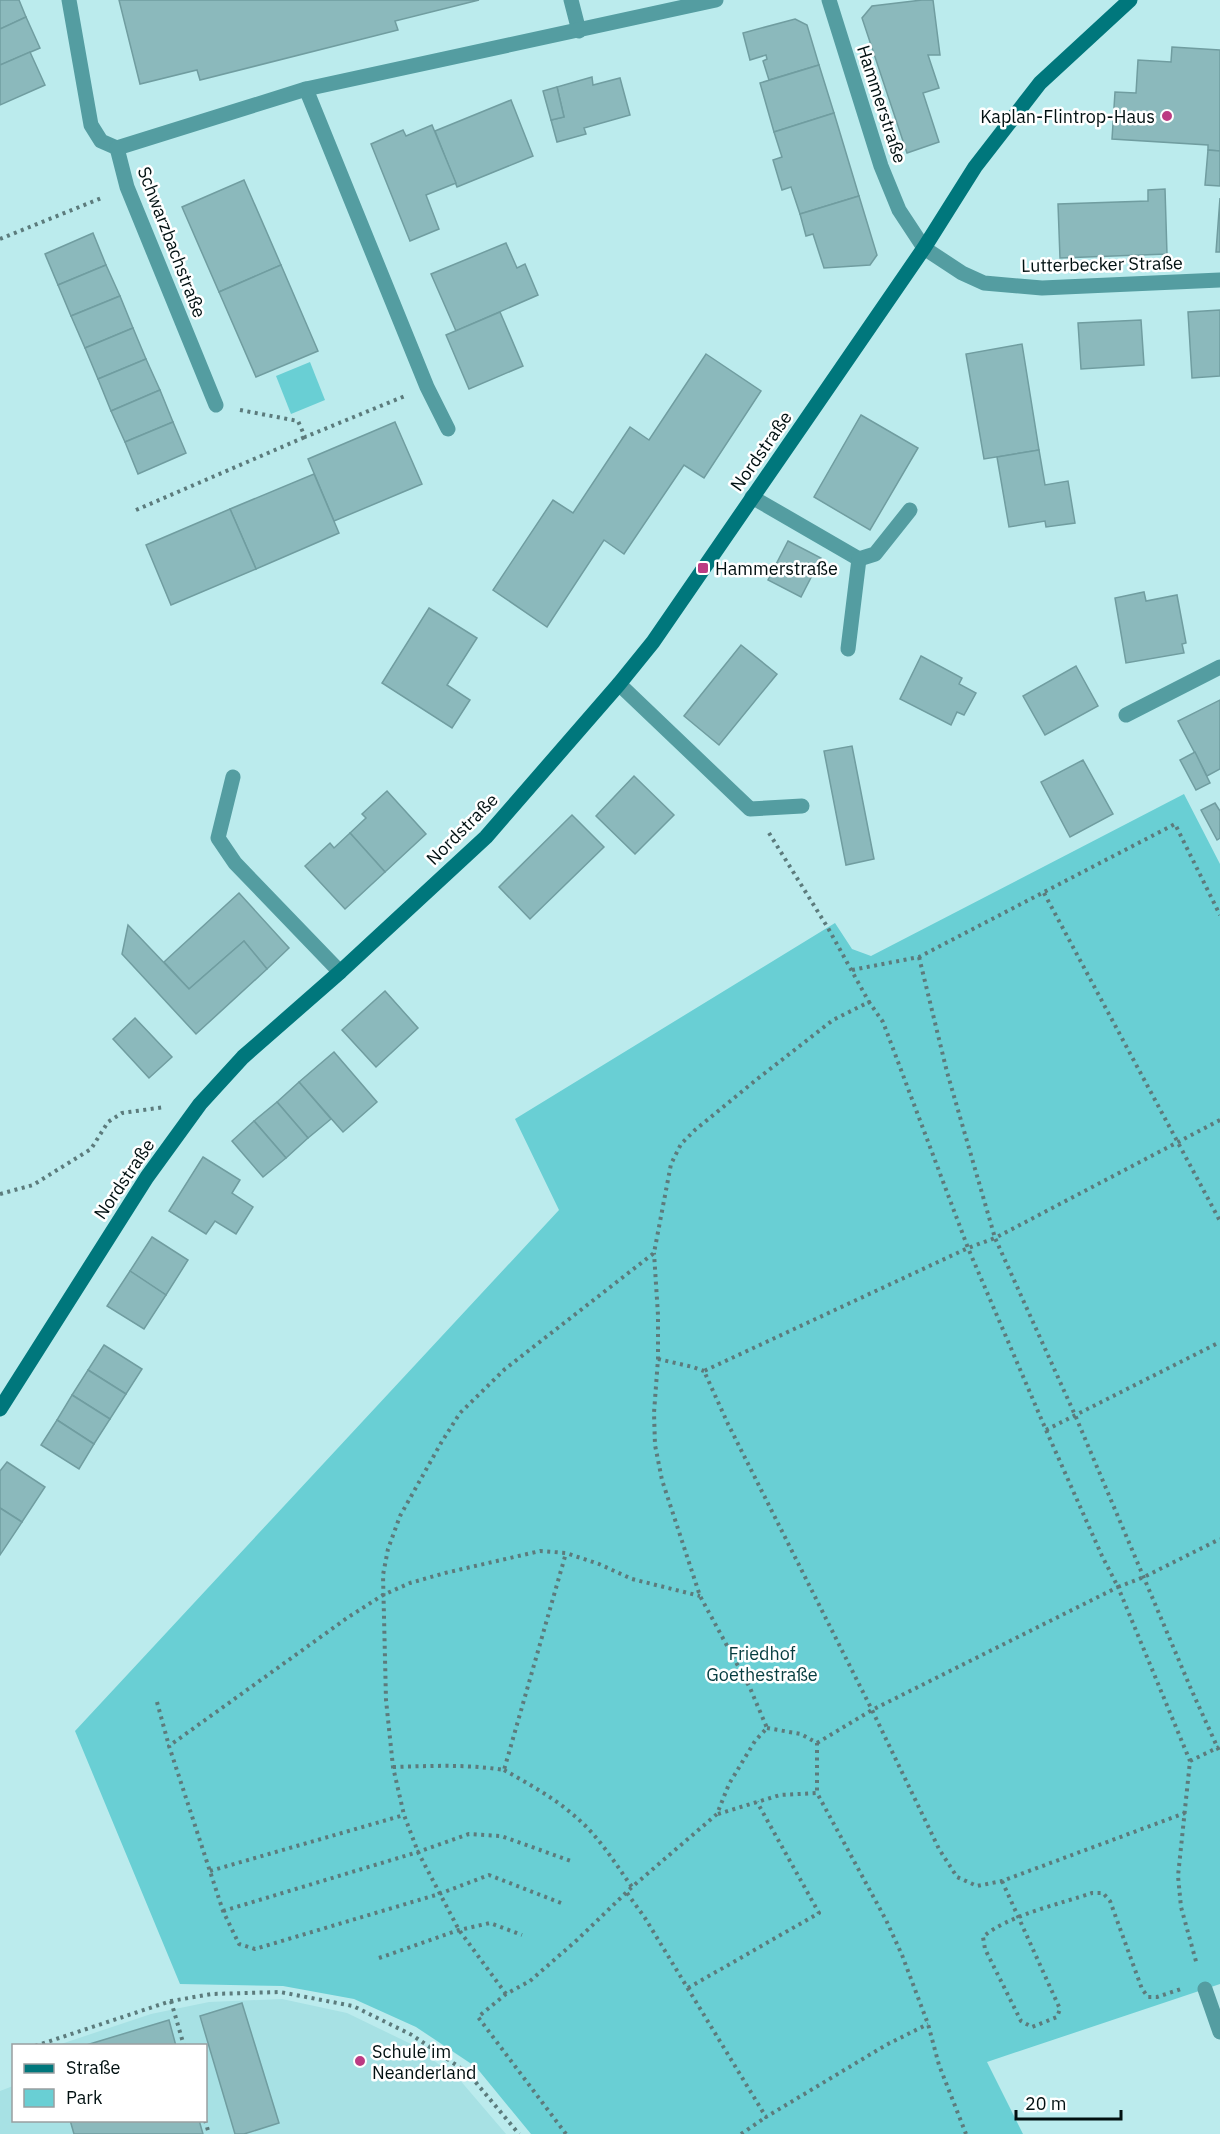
<svg xmlns="http://www.w3.org/2000/svg" width="1220" height="2134" viewBox="0 0 1220 2134" font-family="'IBM Plex Sans',sans-serif">
<rect width="100%" height="100%" fill="#bbebed"/>
<path fill="#a7e1e4" d="M282,1999L347,2013L411,2044L459,2079L506,2134H0V2091L13,2086L14,2120H206V2046L58,2045L151,2014L209,2002Z"/>
<g fill="#69cfd4">
<path d="M310,362L325,400L291,414L276,376Z"/>
<path d="M1184,794L1220,864V1984L987,2062L1023,2134H531L476,2067L416,2027L354,1999L283,1986L180,1984L75,1731L559,1210L515,1119L835,923L852,949L871,956Z"/>
</g>
<g fill="#8bb9bc" stroke="#709da0" stroke-width="1.5">
<path d="M0,0H19L26,17L0,29Z"/>
<path d="M119,0H479L395,21L398,30L200,80L197,70L140,84Z"/>
<path d="M922,0H933L940,55H928L939,88L923,93L939,142L907,153L862,18L872,6Z"/>
<path d="M26,17L40,48L0,65V29Z"/>
<path d="M795,19L807,25L819,65L769,80L763,61L767,59L766,55L750,60L743,33Z"/>
<path d="M1172,47L1220,50V151L1208,150V145L1112,139L1115,92L1136,93L1138,60L1171,62Z"/>
<path d="M30,52L45,85L0,105V65Z"/>
<path d="M819,65L834,113L774,132L760,83Z"/>
<path d="M592,77L593,85L620,78L630,115L584,128L586,134L557,142L551,120L564,117L557,87Z"/>
<path d="M557,87L564,117L551,120L543,91Z"/>
<path d="M511,100L533,156L457,187L435,131Z"/>
<path d="M834,113L859,196L800,214L791,187L782,190L773,160L782,157L774,132Z"/>
<path d="M432,125L456,183L426,195L439,229L410,241L371,144L403,130L406,136Z"/>
<path d="M1208,150L1220,151V186L1205,185Z"/>
<path d="M244,180L281,265L219,292L182,207Z"/>
<path d="M1165,189L1167,254L1060,258L1058,204L1148,201V190Z"/>
<path d="M859,196L877,255L870,265L824,268L813,234L806,236L800,214Z"/>
<path d="M1220,198V252H1216Z"/>
<path d="M93,233L106,265L58,285L45,254Z"/>
<path d="M506,243L517,268L525,264L538,295L456,331L431,274Z"/>
<path d="M106,265L120,296L71,316L58,285Z"/>
<path d="M281,265L318,351L256,377L219,292Z"/>
<path d="M120,296L133,328L85,348L71,316Z"/>
<path d="M1220,310V376L1192,378L1188,312Z"/>
<path d="M500,312L523,366L469,389L446,335Z"/>
<path d="M1141,320L1144,365L1081,369L1078,323Z"/>
<path d="M133,328L146,359L98,379L85,348Z"/>
<path d="M1022,344L1039,450L984,459L966,354Z"/>
<path d="M706,354L761,391L704,478L684,465L624,554L604,540L547,627L493,590L553,500L573,513L630,427L649,440Z"/>
<path d="M146,359L160,390L111,411L98,379Z"/>
<path d="M160,390L173,422L125,442L111,411Z"/>
<path d="M861,415L918,448L870,530L814,497Z"/>
<path d="M173,422L186,453L138,474L125,442Z"/>
<path d="M395,422L422,484L334,521L308,459Z"/>
<path d="M1039,450L1045,485L1068,481L1075,523L1046,527L1045,521L1009,527L997,457Z"/>
<path d="M314,474L339,533L256,569L230,509Z"/>
<path d="M230,509L256,569L171,605L146,545Z"/>
<path d="M788,541L821,558L801,597L768,580Z"/>
<path d="M1144,592L1146,601L1177,595L1186,643L1182,644L1184,653L1126,663L1115,598Z"/>
<path d="M429,608L477,638L447,685L470,700L452,728L382,683Z"/>
<path d="M741,645L777,674L719,745L684,716Z"/>
<path d="M921,656L962,678L959,684L976,693L964,715L957,712L951,725L900,699Z"/>
<path d="M1076,666L1098,706L1045,735L1023,696Z"/>
<path d="M1220,700V769L1207,776L1178,721Z"/>
<path d="M852,746L874,859L846,865L824,751Z"/>
<path d="M1195,752L1210,783L1196,790L1180,760Z"/>
<path d="M1083,760L1113,814L1070,837L1041,782Z"/>
<path d="M634,776L674,815L635,854L596,816Z"/>
<path d="M387,791L426,834L385,872L350,833L366,818L362,814Z"/>
<path d="M1215,803L1220,811V838L1217,840L1201,810Z"/>
<path d="M572,815L604,847L530,919L499,887Z"/>
<path d="M350,833L385,872L345,909L305,866L330,843L334,848Z"/>
<path d="M239,893L289,948L267,969L244,941L189,989L164,962Z"/>
<path d="M128,925L189,989L244,941L267,969L196,1034L122,954Z"/>
<path d="M385,991L418,1028L376,1067L342,1030Z"/>
<path d="M135,1018L172,1057L149,1078L113,1039Z"/>
<path d="M334,1052L377,1102L343,1132L299,1082Z"/>
<path d="M299,1082L331,1119L308,1138L277,1102Z"/>
<path d="M277,1102L308,1138L286,1158L254,1121Z"/>
<path d="M254,1121L286,1158L263,1177L232,1141Z"/>
<path d="M203,1157L240,1180L232,1193L253,1207L236,1234L215,1221L206,1234L169,1211Z"/>
<path d="M152,1237L188,1260L166,1295L130,1271Z"/>
<path d="M130,1271L166,1295L144,1329L107,1306Z"/>
<path d="M104,1345L142,1369L126,1394L88,1370Z"/>
<path d="M88,1370L126,1394L110,1419L72,1395Z"/>
<path d="M72,1395L110,1419L94,1444L57,1420Z"/>
<path d="M57,1420L94,1444L79,1469L41,1445Z"/>
<path d="M7,1462L45,1487L22,1522L0,1508V1471Z"/>
<path d="M0,1508L22,1522L0,1555Z"/>
<path d="M242,2003L279,2123L244,2134H235L200,2016Z"/>
<path d="M169,2020L176,2046H83Z"/>
<path d="M70,2120H199L203,2134H74Z"/>
</g>
<g fill="none" stroke-linecap="round" stroke-linejoin="round">
<g stroke="#5c7b7c" stroke-width="4" stroke-dasharray="3 4.5" stroke-linecap="butt">
<path d="M0,239L104,197"/>
<path d="M240,410L298,421L305,437L405,396"/>
<path d="M136,510L305,437"/>
<path d="M769,833L828,928L869,1002"/>
<path d="M1044,893L1220,1221"/>
<path d="M919,957L947,1072L995,1238L968,1248L704,1371L728,1424L872,1710L939,1849L957,1877L977,1886L1002,1881L1185,1813"/>
<path d="M852,970L919,957L1175,824L1220,915"/>
<path d="M1220,1120L995,1238L1075,1415L1191,1689L1220,1753"/>
<path d="M0,1194L33,1185L91,1149L108,1122L122,1113L165,1107"/>
<path d="M658,1359L693,1367L704,1371"/>
<path d="M1046,1430L1220,1342"/>
<path d="M157,1702L169,1746"/>
<path d="M767,1728L801,1734L817,1743V1793"/>
<path d="M817,1743L872,1710L1118,1587L1190,1761L1178,1876L1181,1907L1197,1965"/>
<path d="M1190,1761L1219,1747"/>
<path d="M393,1767C430,1766 467,1764 504,1770L566,1553"/>
<path d="M504,1770C529,1784 556,1799 577,1818C599,1837 615,1863 632,1887"/>
<path d="M718,1814L780,1795L817,1793L886,1920L902,1955L928,2024L939,2065L966,2134"/>
<path d="M210,1871L404,1815"/>
<path d="M1002,1881L1060,2009L1057,2017L1032,2027L1021,2021L985,1949L983,1937C1006,1916 1063,1903 1092,1893H1103L1110,1901L1142,1989L1148,1997H1157L1181,1989"/>
<path d="M627,1893L645,1918L766,2117L886,2045L928,2024"/>
<path d="M561,1903L489,1875L439,1894L255,1949L239,1944L223,1911L169,1746L347,1618L383,1595L410,1583L445,1573L540,1551L566,1553L599,1564L632,1579L700,1596"/>
<path d="M223,1911L418,1852L469,1834L501,1836L571,1861"/>
<path d="M379,1958L459,1930L490,1923L522,1935"/>
<path d="M688,1988L819,1913L757,1802"/>
<path d="M506,1994L459,1930L418,1852L404,1815L393,1767L386,1700L383,1575L388,1549L400,1516L441,1443L460,1413L505,1369L654,1253L671,1164L681,1144L695,1130L756,1080L833,1020L869,1002L883,1022L968,1248L1046,1430L1102,1556L1118,1587L1144,1577L1220,1539"/>
<path d="M171,2001L184,2046"/>
<path d="M35,2046L171,2001L212,1994L280,1992L353,2006L412,2035L468,2073L519,2134"/>
<path d="M12,2053H14"/>
<path d="M205,2120L209,2134"/>
<path d="M566,2134L478,2017L506,1994L530,1981L577,1940L632,1887L717,1814L729,1784L755,1741L767,1728L750,1688L700,1596L662,1480L655,1445L654,1413L658,1359V1315L654,1253"/>
<path d="M741,2134L766,2117"/>
</g>
<g stroke="#549da1" stroke-width="15">
<path d="M69,0L91,125L101,141L117,148"/>
<path d="M752,497L859,559L875,554L910,510"/>
<path d="M848,649L859,559"/>
<path d="M619,684L750,809L802,806"/>
<path d="M233,777L218,838L235,863L340,972"/>
<path d="M1205,1989L1220,2032"/>
</g>
<g stroke="#549da1" stroke-width="15">
<path d="M571,0L579,31"/>
<path d="M829,0L881,166L899,210L924,248L962,273L984,283L1042,288L1220,280"/>
<path d="M306,89L427,387L448,429"/>
<path d="M216,405L127,187L117,148L306,89L716,0"/>
<path d="M1126,715L1220,667"/>
</g>
<path stroke="#00777c" stroke-width="15" d="M0,1409L147,1177L200,1104L243,1057L340,972L486,837L619,684L653,642L812,411L924,248L975,167L1040,83L1130,0"/>
</g>
<g fill="#bc3b83" stroke="#fff" stroke-width="2">
<circle cx="1167" cy="116" r="6"/>
<rect x="697" y="562" width="12" height="12" rx="3"/>
<circle cx="360" cy="2061" r="6"/>
</g>
<g text-anchor="middle" dominant-baseline="central" stroke-width="5" stroke-linejoin="round" paint-order="stroke">
<g font-size="18" fill="#011011" stroke="#fff">
<text transform="translate(882 104) rotate(72)">Hammerstraße</text>
<text transform="translate(172 242) rotate(69)">Schwarzbachstraße</text>
<text transform="translate(1102 264) rotate(-1)">Lutterbecker Straße</text>
<text transform="translate(761 451) rotate(-55)">Nordstraße</text>
<text transform="translate(462 829) rotate(-45)">Nordstraße</text>
<text transform="translate(124 1179) rotate(-56)">Nordstraße</text>
</g>
<g font-size="18" fill="#011011" stroke="#fff" text-anchor="start">
<text x="1155" y="116" text-anchor="end">Kaplan-Flintrop-Haus</text>
<text x="715" y="568">Hammerstraße</text>
<text x="372" y="2051">Schule im<tspan x="372" dy="21">Neanderland</tspan></text>
</g>
<g font-size="18" fill="#063d40" stroke="#fff">
<text x="762" y="1653">Friedhof<tspan x="762" dy="21">Goethestraße</tspan></text>
</g>
</g>
<rect x="12" y="2044" width="195" height="78" fill="#ffffff" stroke="#999fa0" stroke-width="1.5"/>
<rect x="24" y="2064" width="30" height="9" fill="#00777c" stroke="#999fa0" stroke-width="1.5"/>
<text x="66" y="2074" font-size="18" fill="#011011">Straße</text>
<rect x="24" y="2089" width="30" height="18" fill="#69cfd4" stroke="#999fa0" stroke-width="1.5"/>
<text x="66" y="2104" font-size="18" fill="#011011">Park</text>
<path d="M1016 2110v9h105v-9" fill="none" stroke="#011011" stroke-width="3"/>
<text x="1025" y="2110" font-size="18" fill="#011011" stroke="#ffffff" stroke-width="4.5" paint-order="stroke">20 m</text>
</svg>
